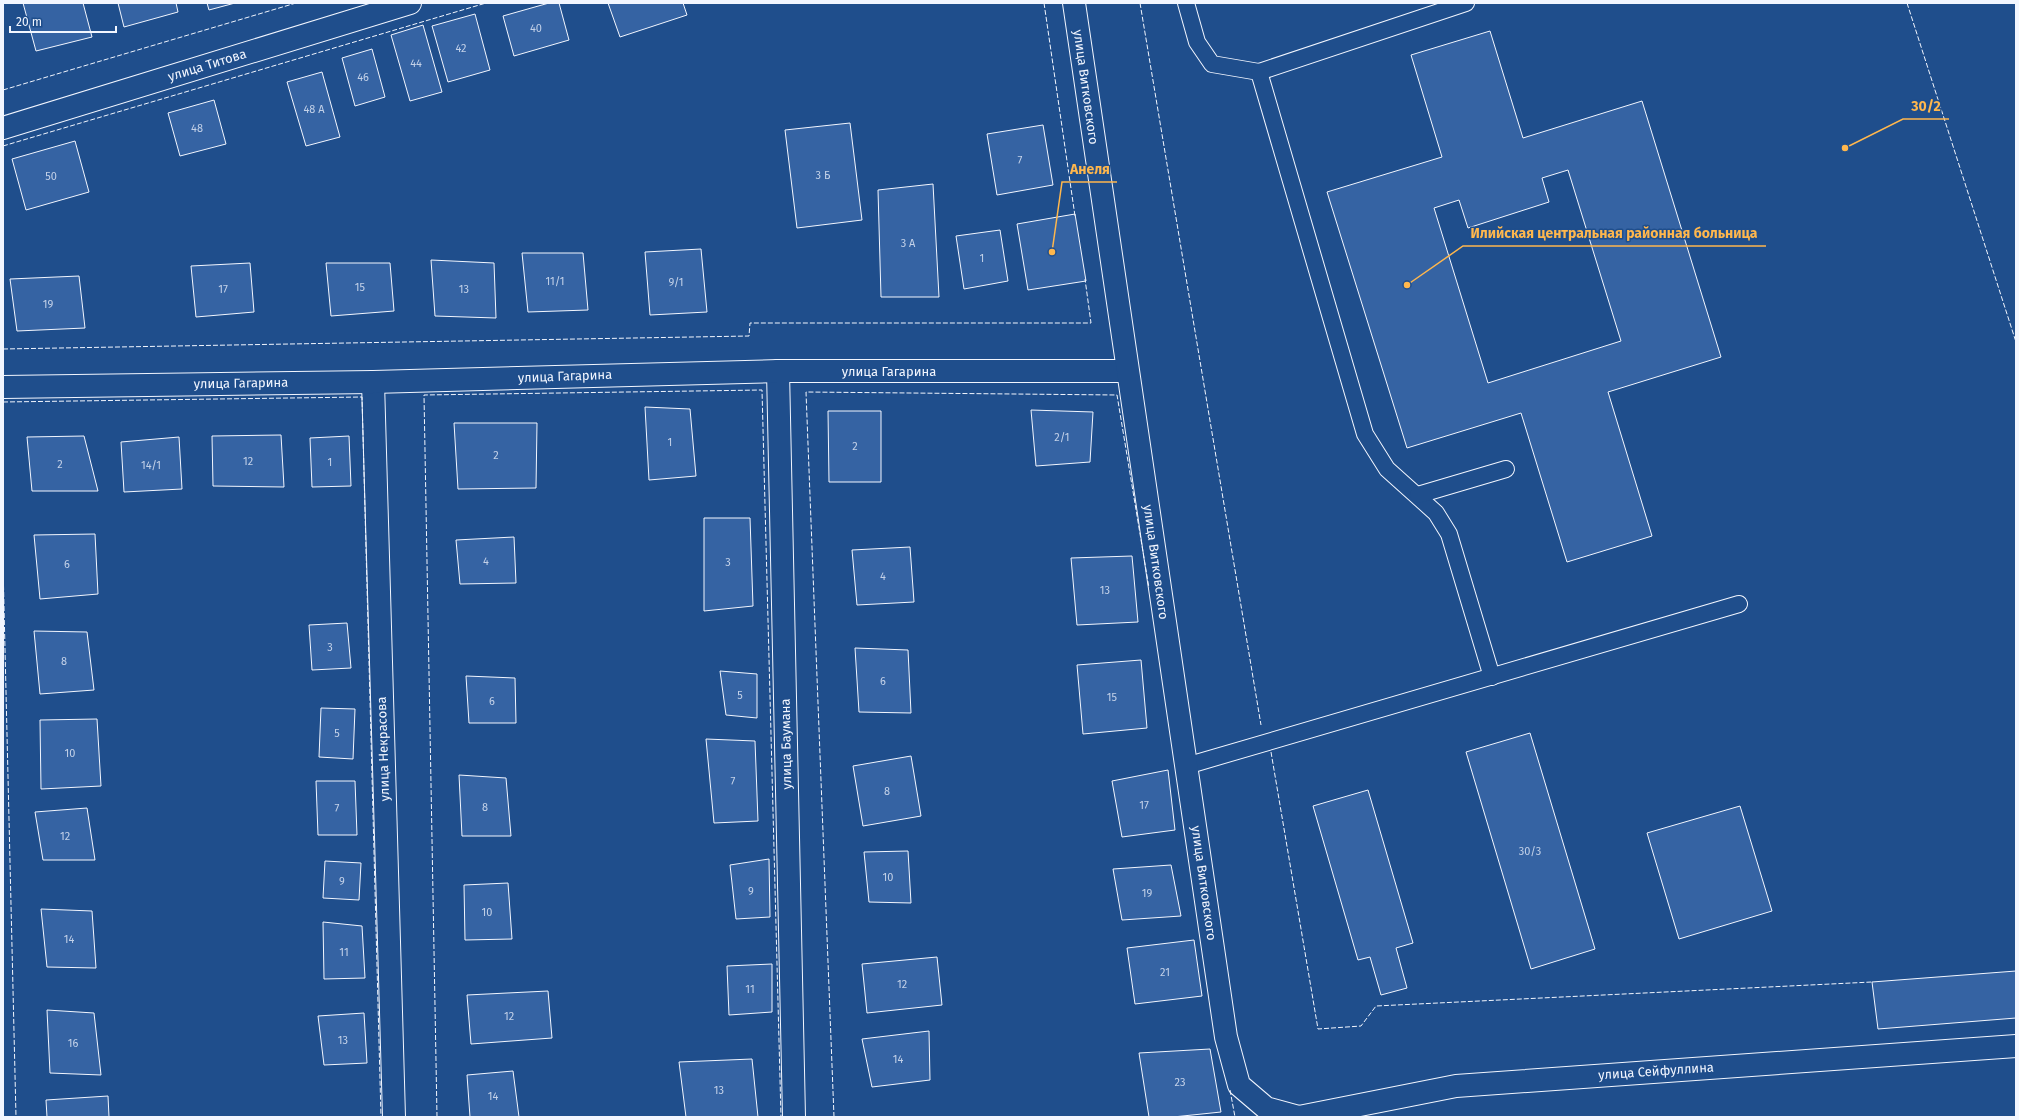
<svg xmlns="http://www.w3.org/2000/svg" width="2019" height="1120" viewBox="0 0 2019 1120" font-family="'Fira Sans',sans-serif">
<rect width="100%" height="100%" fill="#1f4e8c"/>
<g fill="#3563a3" stroke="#f2f6ff" fill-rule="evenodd">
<path d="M23,3H83L92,37L36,51Z"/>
<path d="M118,3H176L178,12L124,27Z"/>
<path d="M207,3H235L209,10Z"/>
<path d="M549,3H559L569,40L514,56L503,16Z"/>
<path d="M608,3H683L687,15L620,37Z"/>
<path d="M475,14L490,70L448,82L432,26Z"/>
<path d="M423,25L442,92L410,101L391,35Z"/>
<path d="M1490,31L1523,138L1642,101L1721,357L1608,392L1652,536L1567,562L1521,413L1407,448L1327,192L1442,157L1411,55ZM1568,170L1621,341L1488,383L1434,208L1459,200L1468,228L1549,202L1542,178Z"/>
<path d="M372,49L385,97L355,106L342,58Z"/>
<path d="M322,72L340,137L306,146L287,82Z"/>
<path d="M214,100L226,144L180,156L168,113Z"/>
<path d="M850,123L862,220L797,228L785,130Z"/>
<path d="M1043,125L1053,185L997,195L987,134Z"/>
<path d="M75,141L89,192L26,210L12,159Z"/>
<path d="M933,184L939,297H881L878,190Z"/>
<path d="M1075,214L1086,281L1028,290L1017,224Z"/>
<path d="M1000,230L1008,281L964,289L956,236Z"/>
<path d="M701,249L707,312L650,315L645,252Z"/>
<path d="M522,253H583L588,310L528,312Z"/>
<path d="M431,260L494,263L496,318L435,316Z"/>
<path d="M250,263L254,312L196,317L191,266Z"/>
<path d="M326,263H390L394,311L331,316Z"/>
<path d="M79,276L85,328L17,331L10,279Z"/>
<path d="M645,407L690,409L696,476L649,480Z"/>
<path d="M1031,410L1093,412L1090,462L1036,466Z"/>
<path d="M828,411H881V482H829Z"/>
<path d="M454,423H537L536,488L458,489Z"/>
<path d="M281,435L284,487L213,486L212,436Z"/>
<path d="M84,436L98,491H32L27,437Z"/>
<path d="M349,436L351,486L312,487L310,438Z"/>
<path d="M179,437L182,489L124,492L121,442Z"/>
<path d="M704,518H750L753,606L704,611Z"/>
<path d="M95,534L98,594L40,599L34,535Z"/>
<path d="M514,537L516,583L460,584L456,540Z"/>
<path d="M910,547L914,602L857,605L852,550Z"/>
<path d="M1132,556L1138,622L1077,625L1071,558Z"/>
<path d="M347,623L351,668L312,670L309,625Z"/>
<path d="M34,631L87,632L94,690L40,694Z"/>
<path d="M855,648L908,650L911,713L859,712Z"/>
<path d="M1141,660L1147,728L1083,734L1077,665Z"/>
<path d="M720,671L757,674V718L726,715Z"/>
<path d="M466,676L515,678L516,723H469Z"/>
<path d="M321,708L355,709L353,759L319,757Z"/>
<path d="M97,719L101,786L41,789L40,720Z"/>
<path d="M1530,733L1595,949L1531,969L1466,752Z"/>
<path d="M706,739L755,741L758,821L714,823Z"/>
<path d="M911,756L921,816L863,826L853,766Z"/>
<path d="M1168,770L1175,830L1122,837L1112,781Z"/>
<path d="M459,775L506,778L511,836H462Z"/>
<path d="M316,781H355L357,835H318Z"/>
<path d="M1368,790L1413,943L1396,948L1407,988L1381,995L1370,957L1358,960L1313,806Z"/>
<path d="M1740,806L1772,911L1679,939L1647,833Z"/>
<path d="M87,808L95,860H43L35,812Z"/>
<path d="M908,851L911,903L869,902L864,852Z"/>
<path d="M769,859L770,917L736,919L730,865Z"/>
<path d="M325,861L361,863L359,900L323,898Z"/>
<path d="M1171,865L1181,916L1122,920L1113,869Z"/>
<path d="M508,883L512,939L465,940L464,885Z"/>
<path d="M41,909L92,911L96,968L47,967Z"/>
<path d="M323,922L362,926L365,978L324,979Z"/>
<path d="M1194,940L1202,996L1135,1004L1127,948Z"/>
<path d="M937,957L942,1005L867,1013L862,964Z"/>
<path d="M772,964V1012L729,1015L727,966Z"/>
<path d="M2016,971V1018L1878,1029L1872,982Z"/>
<path d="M548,991L552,1038L471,1044L467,995Z"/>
<path d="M47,1010L94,1013L101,1075L50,1073Z"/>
<path d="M364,1013L367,1063L324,1065L318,1016Z"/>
<path d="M929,1031L930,1080L872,1087L862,1039Z"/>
<path d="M1210,1049L1221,1112L1173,1117H1149L1139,1053Z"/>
<path d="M752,1059L758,1117H686L679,1062Z"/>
<path d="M513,1071L519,1117H470L467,1075Z"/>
<path d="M108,1096L109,1117H47L46,1100Z"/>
</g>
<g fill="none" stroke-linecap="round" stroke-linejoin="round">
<defs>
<g id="lane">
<path d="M1186,3L1197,42L1212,64L1259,72L1365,434L1387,469L1436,513L1449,534L1492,677"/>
<path d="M1259,72L1466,3"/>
<path d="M1418,495L1506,469"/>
<path d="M1186,766L1739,604"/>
</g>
<g id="street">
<path d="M3,128L410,3"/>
<path d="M778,371L794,1117"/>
<path d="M373,382L394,1117"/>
<path d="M3,387L373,382L778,371H1127"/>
</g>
<g id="secondary">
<path d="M1074,3L1226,1037L1239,1085L1266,1108L1299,1117"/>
<path d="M1299,1117L1456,1086L2016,1046"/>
</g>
</defs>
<use href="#lane" stroke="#f2f6ff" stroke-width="18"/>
<use href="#street" stroke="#f2f6ff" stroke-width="24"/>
<use href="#secondary" stroke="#f2f6ff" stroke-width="24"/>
<use href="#lane" stroke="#1f4e8c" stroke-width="16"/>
<use href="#street" stroke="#1f4e8c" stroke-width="22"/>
<use href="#secondary" stroke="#1f4e8c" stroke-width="22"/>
<g stroke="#f2f6ff" stroke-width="1" stroke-dasharray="5 2" stroke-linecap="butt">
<path d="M1044,3L1075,216"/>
<path d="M1140,3L1261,725"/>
<path d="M1907,3L2016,342"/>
<path d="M3,90L296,3"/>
<path d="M3,146L486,3"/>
<path d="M3,349L749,336L750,323H1091L1085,279"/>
<path d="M3,402L362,397L381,1117"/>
<path d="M3,564L16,1117"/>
<path d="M1271,752L1318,1029L1361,1026L1376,1006L1872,982"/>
<path d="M1230,1090L1235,1117"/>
<path d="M437,1117L424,395L762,390L781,1117"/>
<path d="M834,1117L806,392L1117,395L1149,588"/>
</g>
</g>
<g text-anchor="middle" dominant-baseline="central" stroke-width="3" stroke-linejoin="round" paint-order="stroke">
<g font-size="11" fill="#c3d1e8">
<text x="536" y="28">40</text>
<text x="461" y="48">42</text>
<text x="416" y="63">44</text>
<text x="363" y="77">46</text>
<text x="314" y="109">48 А</text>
<text x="197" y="128">48</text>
<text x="1020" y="160">7</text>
<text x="823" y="175">3 Б</text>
<text x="51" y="176">50</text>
<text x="908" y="243">3 А</text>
<text x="982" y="258">1</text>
<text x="555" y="281">11/1</text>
<text x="676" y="282">9/1</text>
<text x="360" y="287">15</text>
<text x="223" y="289">17</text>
<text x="464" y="289">13</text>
<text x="48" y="304">19</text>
<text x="1062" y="437">2/1</text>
<text x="670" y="442">1</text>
<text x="855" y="446">2</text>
<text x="496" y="455">2</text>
<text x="248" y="461">12</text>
<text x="330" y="462">1</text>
<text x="60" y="464">2</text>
<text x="151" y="465">14/1</text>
<text x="486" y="561">4</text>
<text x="728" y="562">3</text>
<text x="67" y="564">6</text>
<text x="883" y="576">4</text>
<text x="1105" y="590">13</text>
<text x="330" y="647">3</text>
<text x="64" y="661">8</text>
<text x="883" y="681">6</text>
<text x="740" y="695">5</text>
<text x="1112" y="697">15</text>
<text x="492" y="701">6</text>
<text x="337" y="733">5</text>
<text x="70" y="753">10</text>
<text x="733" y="781">7</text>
<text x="887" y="791">8</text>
<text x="1144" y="805">17</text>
<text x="485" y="807">8</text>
<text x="337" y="808">7</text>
<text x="65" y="836">12</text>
<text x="1530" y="851">30/3</text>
<text x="888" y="877">10</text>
<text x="342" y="881">9</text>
<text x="751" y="891">9</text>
<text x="1147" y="893">19</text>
<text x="487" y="912">10</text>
<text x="69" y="939">14</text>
<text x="344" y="952">11</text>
<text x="1165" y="972">21</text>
<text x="902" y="984">12</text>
<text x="750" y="989">11</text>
<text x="509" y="1016">12</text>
<text x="343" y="1040">13</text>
<text x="73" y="1043">16</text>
<text x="898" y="1059">14</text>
<text x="1180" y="1082">23</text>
<text x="719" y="1090">13</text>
<text x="493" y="1096">14</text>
</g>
<g font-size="13" fill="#f2f6ff" stroke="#1f4e8c">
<text transform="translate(207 65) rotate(-17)">улица Титова</text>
<text transform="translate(1086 87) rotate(82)">улица Витковского</text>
<text x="889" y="371">улица Гагарина</text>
<text transform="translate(565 376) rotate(-2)">улица Гагарина</text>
<text transform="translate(241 383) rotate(-1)">улица Гагарина</text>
<text transform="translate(1156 562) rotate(82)">улица Витковского</text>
<text transform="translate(786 744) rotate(-91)">улица Баумана</text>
<text transform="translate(383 749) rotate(-92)">улица Некрасова</text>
<text transform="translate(1204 883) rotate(82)">улица Витковского</text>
<text transform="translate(1656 1071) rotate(-4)">улица Сейфуллина</text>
</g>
</g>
<path fill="none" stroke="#ffb74d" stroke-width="1.5" d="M1845 148L1903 119H1949M1052 252L1062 182H1117M1407 285L1463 246H1766"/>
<g fill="#ffb74d" stroke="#1f4e8c" stroke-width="1.5">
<circle cx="1845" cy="148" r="4"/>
<circle cx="1052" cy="252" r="4"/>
<circle cx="1407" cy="285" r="4"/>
</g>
<g font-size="14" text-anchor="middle" font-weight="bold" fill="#ffb74d" stroke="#1f4e8c" stroke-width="3" stroke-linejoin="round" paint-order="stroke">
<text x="1926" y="111">30/2</text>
<text x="1090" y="174">Анеля</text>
<text x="1614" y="238">Илийская центральная районная больница</text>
</g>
<rect width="2019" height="1120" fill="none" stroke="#f2f6ff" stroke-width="8"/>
<path d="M10 26v6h106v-6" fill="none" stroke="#f2f6ff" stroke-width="2"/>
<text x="16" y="26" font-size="12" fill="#f2f6ff" stroke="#1f4e8c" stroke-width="3" paint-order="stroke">20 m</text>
</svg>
